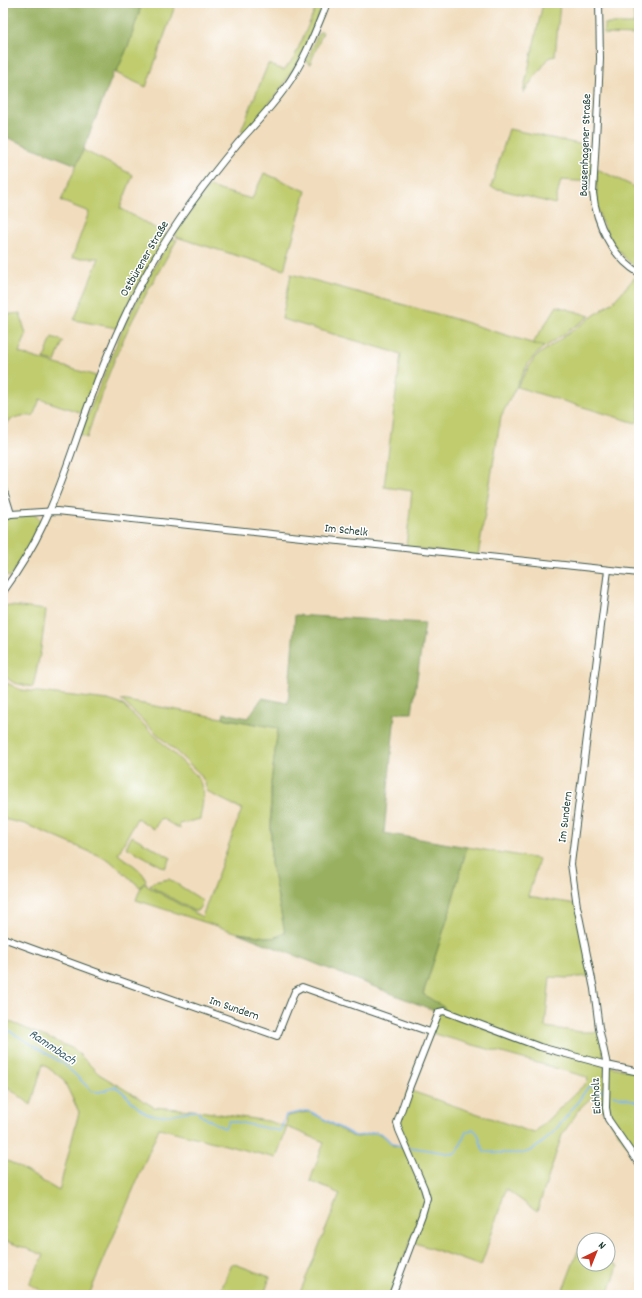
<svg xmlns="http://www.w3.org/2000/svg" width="642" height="1298" viewBox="0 0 642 1298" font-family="Dekko,sans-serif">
<rect width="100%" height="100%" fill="#fff"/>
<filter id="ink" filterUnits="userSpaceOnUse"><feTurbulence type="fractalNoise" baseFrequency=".025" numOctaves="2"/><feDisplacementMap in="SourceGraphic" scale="8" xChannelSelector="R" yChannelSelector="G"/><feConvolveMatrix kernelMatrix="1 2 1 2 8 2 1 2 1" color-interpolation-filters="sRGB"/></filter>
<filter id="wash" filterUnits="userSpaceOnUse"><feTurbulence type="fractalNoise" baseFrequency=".012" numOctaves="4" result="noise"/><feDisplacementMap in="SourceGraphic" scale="16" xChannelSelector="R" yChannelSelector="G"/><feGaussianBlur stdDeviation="0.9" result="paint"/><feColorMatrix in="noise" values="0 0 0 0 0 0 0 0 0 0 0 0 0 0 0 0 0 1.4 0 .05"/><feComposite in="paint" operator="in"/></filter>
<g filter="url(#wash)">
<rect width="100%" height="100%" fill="#f1ddbd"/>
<g fill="#c0cc6e" stroke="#708451">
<path d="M142,3H176L146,87L116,73L129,44Z"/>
<path d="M318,3H324L298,62L282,87L246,133L241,131L268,64L284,70L294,58Z"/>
<path d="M543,3H560L555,56L549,58L523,93Z"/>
<path d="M633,3H639V69L635,68V35L604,34V24H634Z"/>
<path d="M319,32H323L310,64L306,62Z"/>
<path d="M509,129L593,147L592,182L561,180L555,204L491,187Z"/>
<path d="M83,150L133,175L120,208L167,235L141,279L116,328L74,320L99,258H72L89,212L61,201Z"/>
<path d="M597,169L639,189V250L634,261L639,264V270C619,255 600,229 597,203C596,192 597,181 597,169Z"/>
<path d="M264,173L306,191L284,270L176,237V233L209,186L216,189L252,199Z"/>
<path d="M171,238L177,240C152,282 127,326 110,371C101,393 94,415 87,438L80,435L122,331L147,281Z"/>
<path d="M291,274L452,318L544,347L534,356L528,364L501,416L478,556L406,547L412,491L384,487L401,354L282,319Z"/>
<path d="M636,276L639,277V419L636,423L517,387L535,357L613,302Z"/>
<path d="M557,306L590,316L545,347L533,343Z"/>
<path d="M20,313L26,335L19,353L96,376L82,413L40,399L33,416C20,415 10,417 3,428V315Z"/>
<path d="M52,337L63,341L55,362L44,359Z"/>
<path d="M34,513L38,517L41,522L27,551L10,577L3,573V518Z"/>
<path d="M3,605L46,610L41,649L33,687L14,683L3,675Z"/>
<path d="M7,683L21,690L108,700L123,705L196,775C206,789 203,802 200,819L179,824L180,829L161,818L154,829L137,818L118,854C127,862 142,868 146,880L140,887L109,860L25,824L3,819V684Z"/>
<path d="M121,700L278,728L271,783V863L285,933L273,938L238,933L136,900L141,887L146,882L147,886L202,917L242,809L207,792L205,783L200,774Z"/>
<path d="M132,836L171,858L165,868L126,847Z"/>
<path d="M467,847L539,859L528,896L576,904L591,976L567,978L550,977L545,1027L581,1032H599L604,1057L601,1061L540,1047L444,1011L423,994L447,920Z"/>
<path d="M169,879L199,898L202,901L201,906L197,911H194L150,886L153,882Z"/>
<path d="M439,1012L539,1048L606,1066V1110L602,1111L601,1099L593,1096L581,1107L562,1135L537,1212L506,1189L481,1266L413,1242L428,1199L398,1124L408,1090L534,1133L588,1081L587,1077L431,1033Z"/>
<path d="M3,1018L8,1021L74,1049L99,1074L154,1107L192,1110L268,1121L286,1127L287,1116L307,1112H311L352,1136L358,1137L376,1132L387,1138L392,1145L403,1147L426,1200L390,1295H299L340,1194L310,1181L324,1142L287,1127L276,1158L159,1128L89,1295H50L29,1284L44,1255L3,1240V1159L12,1163L59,1191L79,1112L63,1079L43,1064L31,1105L8,1087L3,1107Z"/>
<path d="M608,1066L639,1073V1163L609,1119Z"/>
<path d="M581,1243L584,1245V1264H608V1260L618,1266L608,1295H561Z"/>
<path d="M232,1263L270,1277L264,1295H219Z"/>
</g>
<g fill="#98b061" stroke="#5c764a">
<path d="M3,3H142L129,44L116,73L114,72L77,165L3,136Z"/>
<path d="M295,615L425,623L412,713H395L384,833L467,847L447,920L423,994L445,1008L438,1012L238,933L273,938L285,933L271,863V783L278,728L223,718L224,713L248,718L262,698L288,703Z"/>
</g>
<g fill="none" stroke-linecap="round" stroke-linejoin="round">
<g stroke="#80b6ef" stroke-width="1.5">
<path d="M3,1027L64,1064L92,1091L99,1092L116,1087C126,1093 132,1103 141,1110C159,1123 179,1110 198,1111L200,1115L222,1127L225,1128L229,1121H232L280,1131L286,1115L306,1111L311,1112L355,1136C374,1136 376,1124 392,1144L402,1146"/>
<path d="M613,1095L639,1102"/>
<path d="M409,1147L453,1154L458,1151L466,1132L473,1129C482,1135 479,1144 484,1152C497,1152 511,1154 524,1153C545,1149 576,1105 588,1087L593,1086L604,1092"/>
</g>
</g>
</g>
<g filter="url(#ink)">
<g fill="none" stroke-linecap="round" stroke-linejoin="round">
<defs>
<g id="minor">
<path d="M599,3L600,59L598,102L593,193C596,223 612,257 639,273"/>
<path d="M3,488L11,514"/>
<path d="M3,517L11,514L57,511L639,573"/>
<path d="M608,570L571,864L577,906L594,989L599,1028L607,1065L606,1108L608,1119L639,1164"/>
<path d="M3,592C18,571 32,549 43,525C63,484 75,440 91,398C106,357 123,317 143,280C169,231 203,185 238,143C254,125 271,108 285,88C304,62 315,32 327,3"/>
<path d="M3,938L107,976L277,1036L295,991L302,987L430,1032"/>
<path d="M392,1295L422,1215L427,1198L424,1188L399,1130L397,1123L408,1091L439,1012L444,1011L540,1047L607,1065L639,1072"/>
</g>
</defs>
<use href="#minor" stroke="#3e5549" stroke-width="8"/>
<use href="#minor" stroke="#fff" stroke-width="6"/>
</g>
</g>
<g text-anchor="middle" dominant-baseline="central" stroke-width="3" stroke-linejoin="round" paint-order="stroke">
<g font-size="12" fill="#1f3d34" stroke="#fff">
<text transform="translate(586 145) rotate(-88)">Bausenhagener Straße</text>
<text transform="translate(145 259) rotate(-60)">Ostbürener Straße</text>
<text transform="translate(346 531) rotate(6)">Im Schelk</text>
<text transform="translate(566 817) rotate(-83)">Im Sundern</text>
<text transform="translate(234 1009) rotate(19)">Im Sundern</text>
<text transform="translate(597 1096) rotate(-93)">Eichholz</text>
</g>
<g font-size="13" font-style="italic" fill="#3c616c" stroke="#fff">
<text transform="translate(52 1048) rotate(34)">Rammbach</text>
</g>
</g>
<rect width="642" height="1298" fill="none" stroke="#fff" stroke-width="16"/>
<g transform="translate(596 1252) rotate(43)"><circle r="19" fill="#ffffff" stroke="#a5b1ae"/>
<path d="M0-3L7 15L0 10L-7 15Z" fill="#c8321e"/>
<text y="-6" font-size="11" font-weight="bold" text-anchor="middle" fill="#1f3d34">N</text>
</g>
</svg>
